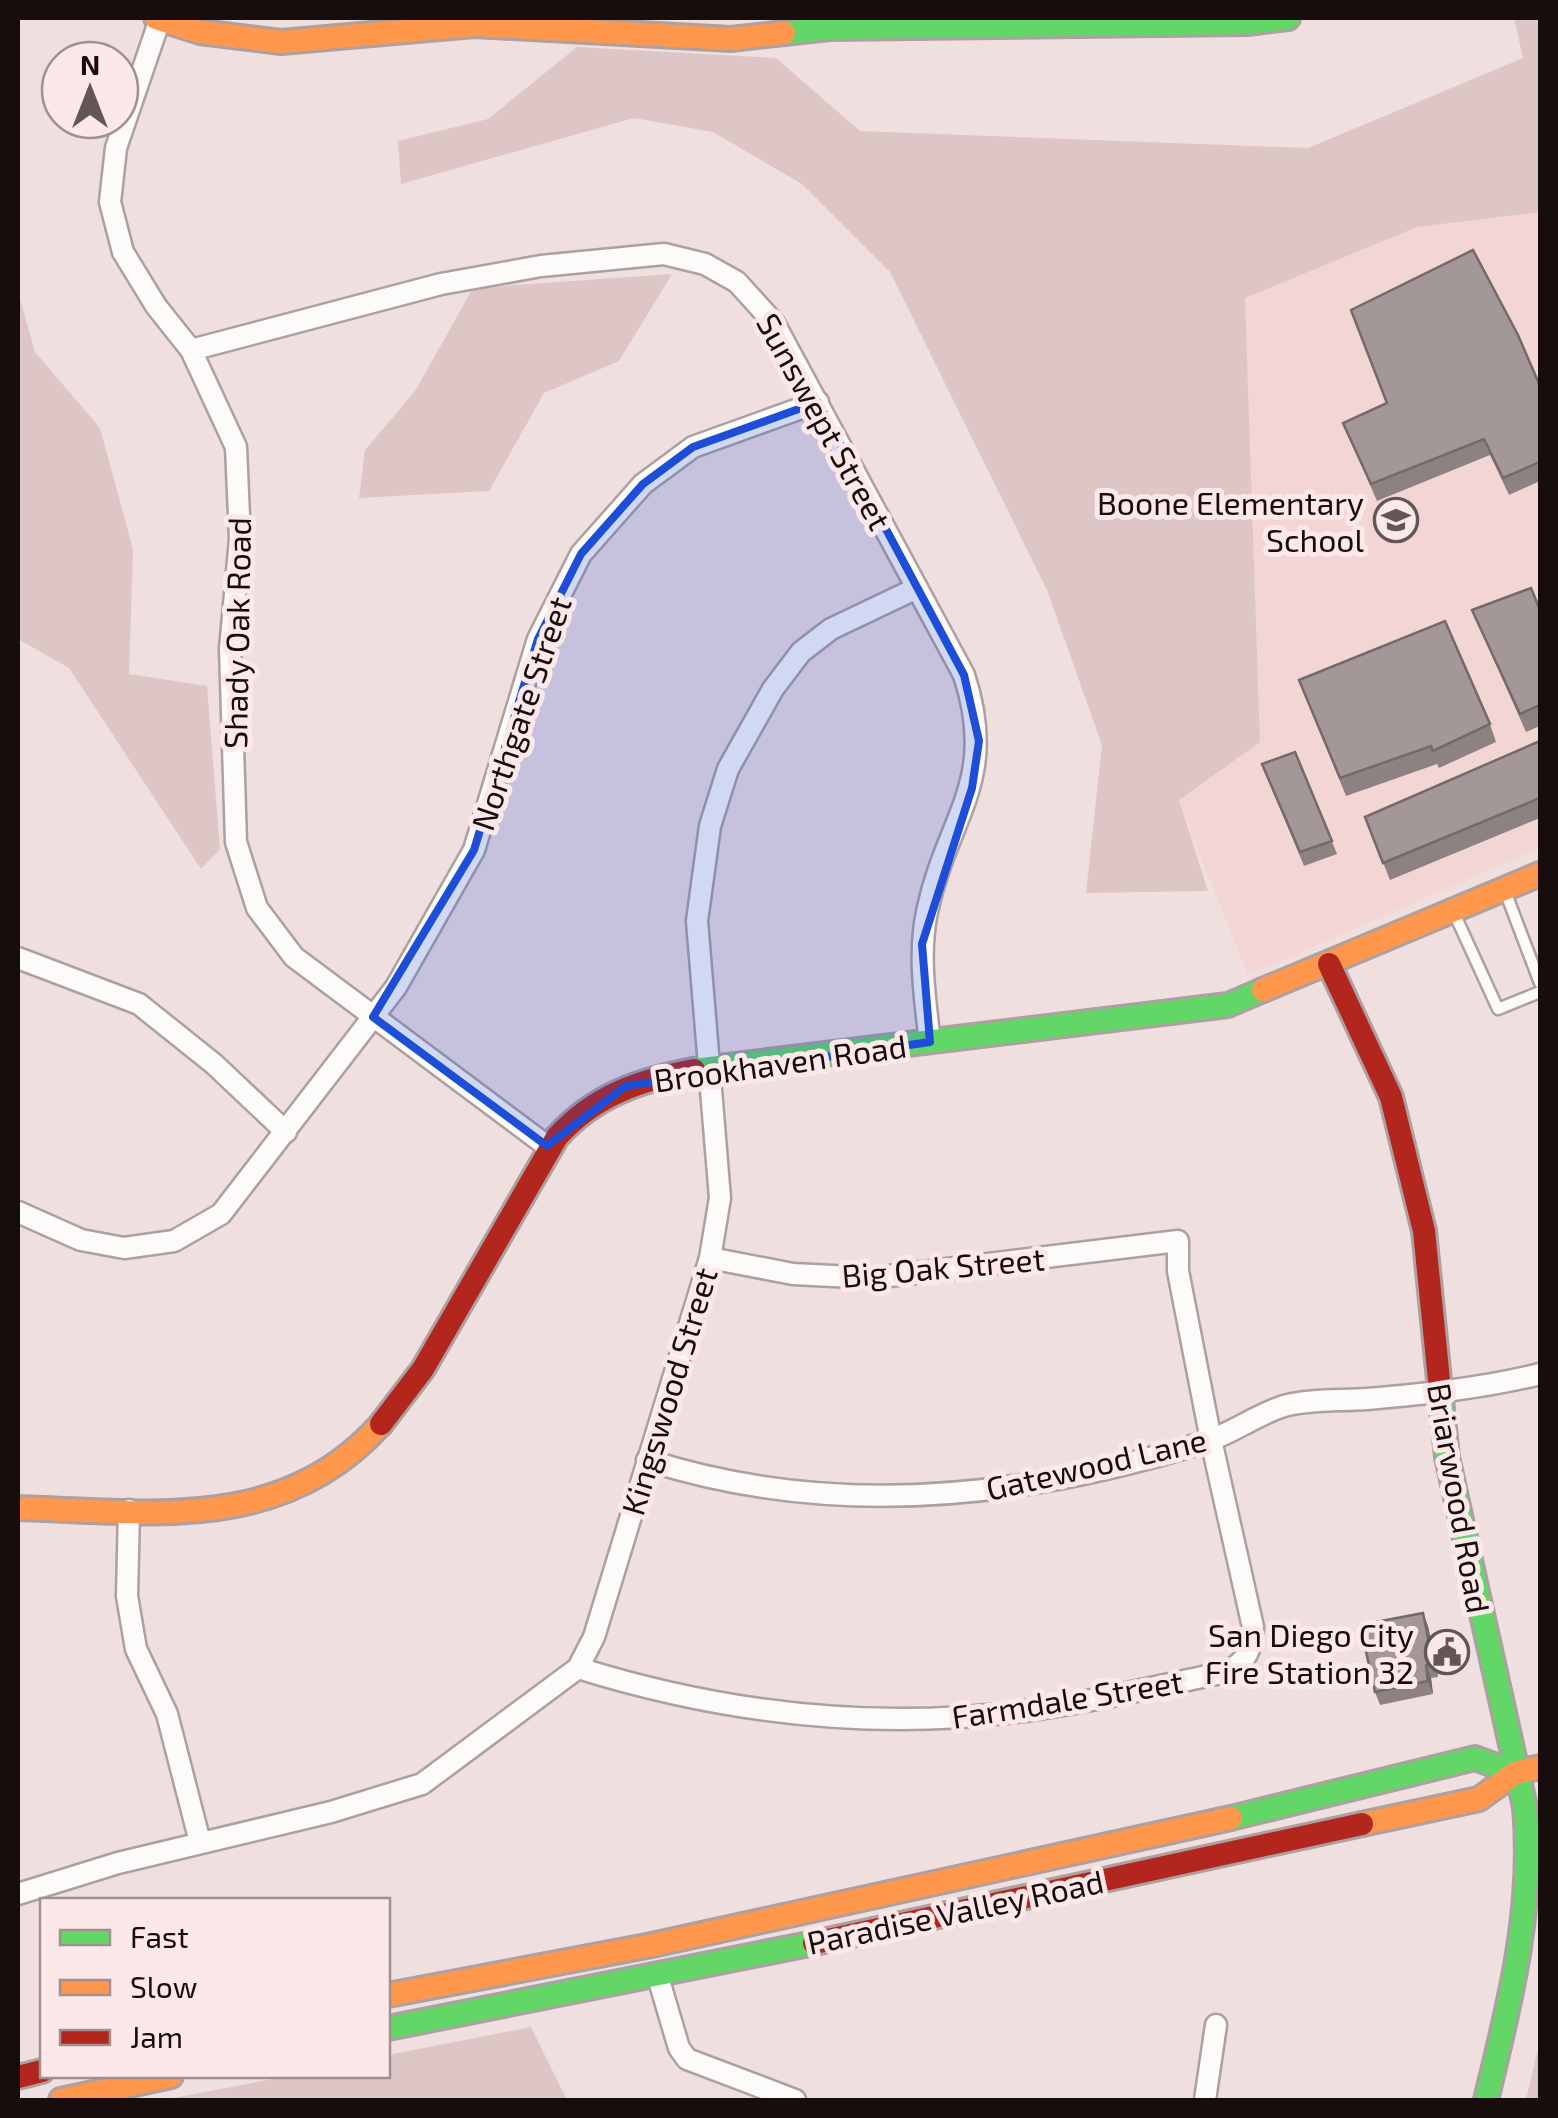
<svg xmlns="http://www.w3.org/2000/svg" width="1558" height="2118" viewBox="0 0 1558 2118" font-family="'Exo 2',sans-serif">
<rect width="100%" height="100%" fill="#f0dfdf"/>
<path fill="#f3d5d4" d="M1540,212V848L1248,975L1178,800L1260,742L1245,298L1417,227Z"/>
<g fill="#dfc6c6">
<path d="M1514,18H1540V212L1417,227L1245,298L1260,742L1179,800L1208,891L1086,893L1102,745L1047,590L890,272L802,184L713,132L634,118L401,184L398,141L488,119L577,47L776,58L860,131L1308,148L1523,58Z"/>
<path d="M672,274L619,361L544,393L489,491L359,498L365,450L415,391L473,288Z"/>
<path d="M18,292L35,352L100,428L133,549L129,674L207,686L220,849L201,869L69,668L18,639Z"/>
<path d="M531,2027L567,2100H163L288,2076H388V2055Z"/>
<path d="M1540,2052V2100H1526L1537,2053Z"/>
</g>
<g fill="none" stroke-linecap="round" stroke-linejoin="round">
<defs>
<g id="lane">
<path d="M1505,891L1540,983"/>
<path d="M1455,915L1498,1009L1540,992"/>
</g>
<g id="street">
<path d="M160,19L116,148L110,202L123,252L156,306L191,350L236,447L240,539L230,649L236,842L257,908L294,957L547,1146"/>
<path d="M191,350L441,284L541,266L664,254L705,264L737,282L774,323L964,675C999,782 947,816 927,912C918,954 925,999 930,1042"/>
<path d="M18,958L139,1004L214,1064L286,1132"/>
<path d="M18,1212L81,1240L124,1248L174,1241L221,1214L396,987L474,850L538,639L581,554L643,484L693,447L818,402"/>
<path d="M647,1460C831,1519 1025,1499 1208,1441C1234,1432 1258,1414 1284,1406C1309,1399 1341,1401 1367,1399C1425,1394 1484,1388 1540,1374"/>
<path d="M129,1510L127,1596L136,1649L167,1714L200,1842"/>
<path d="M578,1668C723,1713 872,1731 1024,1711C1092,1702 1159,1686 1226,1672C1248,1661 1251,1650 1253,1627L1211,1440L1178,1271V1241L873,1278L793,1274L710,1258"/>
<path d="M18,1894L118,1863L331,1812L422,1784L578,1668L594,1637L710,1258L720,1198L697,921L710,826L728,769L773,689L801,652L831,629L917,588"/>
<path d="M658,1977L679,2048L687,2059L795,2100"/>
<path d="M1205,2100L1216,2025"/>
</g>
<g id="fast">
<path d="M784,33L829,28L1247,23L1288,18"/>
<path d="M694,1070L1228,1005L1263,990"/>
<path d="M1440,1390L1447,1457L1525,1807C1534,1909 1510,2002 1486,2100"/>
<path d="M1231,1818L1475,1758L1515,1773"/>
<path d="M388,2028L814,1943"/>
</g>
<g id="slow">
<path d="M156,18L200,32L281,42L474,25L731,39L784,33"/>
<path d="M1263,990L1540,874"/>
<path d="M18,1508C151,1512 282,1534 381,1424"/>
<path d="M1362,1824L1479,1799L1515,1773L1540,1767"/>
<path d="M388,1995L652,1945L1231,1818"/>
<path d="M61,2100L171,2076"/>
</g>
<g id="jam">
<path d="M1329,964L1391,1097L1424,1231L1440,1390"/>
<path d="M381,1424L423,1369L557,1137C595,1095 640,1080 694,1070"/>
<path d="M814,1943L1362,1824"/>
<path d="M18,2077L42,2071"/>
</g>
</defs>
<use href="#lane" stroke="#ada0a0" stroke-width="15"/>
<use href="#street" stroke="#ada0a0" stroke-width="25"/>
<use href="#fast" stroke="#ada0a0" stroke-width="28"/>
<use href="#slow" stroke="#ada0a0" stroke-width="28"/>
<use href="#jam" stroke="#ada0a0" stroke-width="28"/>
<use href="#lane" stroke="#fdfafa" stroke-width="10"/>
<use href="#street" stroke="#fdfafa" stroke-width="20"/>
<use href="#fast" stroke="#63d668" stroke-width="22"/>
<use href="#slow" stroke="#ff974d" stroke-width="22"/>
<use href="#jam" stroke="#b3261e" stroke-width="22"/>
</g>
<g fill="#8d8282">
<path d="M1540,386V481L1509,495L1490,455L1377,501L1343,423L1387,403Z"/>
<path d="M1472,610H1540V726L1526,732Z"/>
<path d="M1299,680L1490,724L1496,742L1439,768L1437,764L1346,796Z"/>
<path d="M1540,741V818L1390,880L1365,817Z"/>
<path d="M1295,752L1337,854L1304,866L1262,764Z"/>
<path d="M1428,1626L1438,1677L1431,1678L1433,1694L1380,1705L1375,1692Z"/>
</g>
<g fill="#736a6a">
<path d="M1423,1613L1428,1626L1438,1677L1433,1664Z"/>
<path d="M1426,1665L1431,1678L1433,1694L1428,1681Z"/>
</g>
<g fill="#a49797" stroke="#736a6a" stroke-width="2.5">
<path d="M1473,250L1518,335L1540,386V462L1503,478L1484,439L1371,484L1343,423L1387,403L1351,310Z"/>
<path d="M1531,588L1540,610V705L1520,714L1472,610Z"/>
<path d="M1445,621L1490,724L1433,751L1431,746L1340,778L1299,680Z"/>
<path d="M1540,741V798L1383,863L1365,817Z"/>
<path d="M1295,752L1332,841L1300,852L1262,764Z"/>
<path d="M1423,1613L1433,1664L1426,1665L1428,1681L1375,1692L1360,1625Z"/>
</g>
<path fill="#1d4ed8" fill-opacity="0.2" stroke="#1d4ed8" stroke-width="8" stroke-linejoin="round" d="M818,402L964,675L979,741L972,788L922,944L930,1042L626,1086L547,1146L373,1017L474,850L538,639L581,554L643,484L693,447Z"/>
<defs>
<symbol id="school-ring" viewBox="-11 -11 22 22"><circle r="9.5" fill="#fce8e8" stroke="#635656" stroke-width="1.5"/><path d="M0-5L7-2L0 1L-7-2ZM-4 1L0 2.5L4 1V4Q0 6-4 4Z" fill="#635656"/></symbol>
<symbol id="civic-ring" viewBox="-11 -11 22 22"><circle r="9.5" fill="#fce8e8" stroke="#635656" stroke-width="1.5"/><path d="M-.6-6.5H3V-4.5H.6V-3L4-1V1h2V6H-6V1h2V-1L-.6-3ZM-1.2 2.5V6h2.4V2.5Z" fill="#635656"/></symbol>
</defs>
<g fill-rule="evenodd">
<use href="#school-ring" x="1371" y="495" width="50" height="50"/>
<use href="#civic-ring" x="1422" y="1627" width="50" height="50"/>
</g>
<g text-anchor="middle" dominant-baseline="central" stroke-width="10" stroke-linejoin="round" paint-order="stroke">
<g font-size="32" fill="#170d0d" stroke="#fce8e8">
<text transform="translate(825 421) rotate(61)">Sunswept Street</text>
<text transform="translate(236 633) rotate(-89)">Shady Oak Road</text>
<text transform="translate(520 713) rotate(-71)">Northgate Street</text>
<text transform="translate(780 1062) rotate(-8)">Brookhaven Road</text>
<text transform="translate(943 1266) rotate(-5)">Big Oak Street</text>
<text transform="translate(668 1391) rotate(-73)">Kingswood Street</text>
<text transform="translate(1096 1463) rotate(-13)">Gatewood Lane</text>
<text transform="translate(1460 1498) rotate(80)">Briarwood Road</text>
<text transform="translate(1067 1698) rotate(-9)">Farmdale Street</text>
<text transform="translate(955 1911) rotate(-12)">Paradise Valley Road</text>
</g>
<g font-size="32" fill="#170d0d" stroke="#fce8e8" text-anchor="end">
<text x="1364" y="502">Boone Elementary<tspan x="1364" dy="37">School</tspan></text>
<text x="1414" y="1634">San Diego City<tspan x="1414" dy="37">Fire Station 32</tspan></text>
</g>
</g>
<rect width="1558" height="2118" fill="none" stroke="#170d0d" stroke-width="40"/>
<rect x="40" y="1898" width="350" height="180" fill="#fce8e8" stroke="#a09090" stroke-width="2.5"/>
<rect x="60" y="1930" width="50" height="15" fill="#63d668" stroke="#a09090" stroke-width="2.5"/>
<text x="130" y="1948" font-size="30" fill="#170d0d">Fast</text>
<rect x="60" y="1980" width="50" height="15" fill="#ff974d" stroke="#a09090" stroke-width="2.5"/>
<text x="130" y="1998" font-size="30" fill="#170d0d">Slow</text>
<rect x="60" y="2030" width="50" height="15" fill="#b3261e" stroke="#a09090" stroke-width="2.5"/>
<text x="130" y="2048" font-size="30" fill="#170d0d">Jam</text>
<g transform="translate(90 90)"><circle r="48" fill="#fce8e8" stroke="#a09090" stroke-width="2.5"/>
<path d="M0-8L18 38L0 25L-18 38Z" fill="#635656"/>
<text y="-15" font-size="28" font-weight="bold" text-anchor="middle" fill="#170d0d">N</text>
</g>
</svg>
